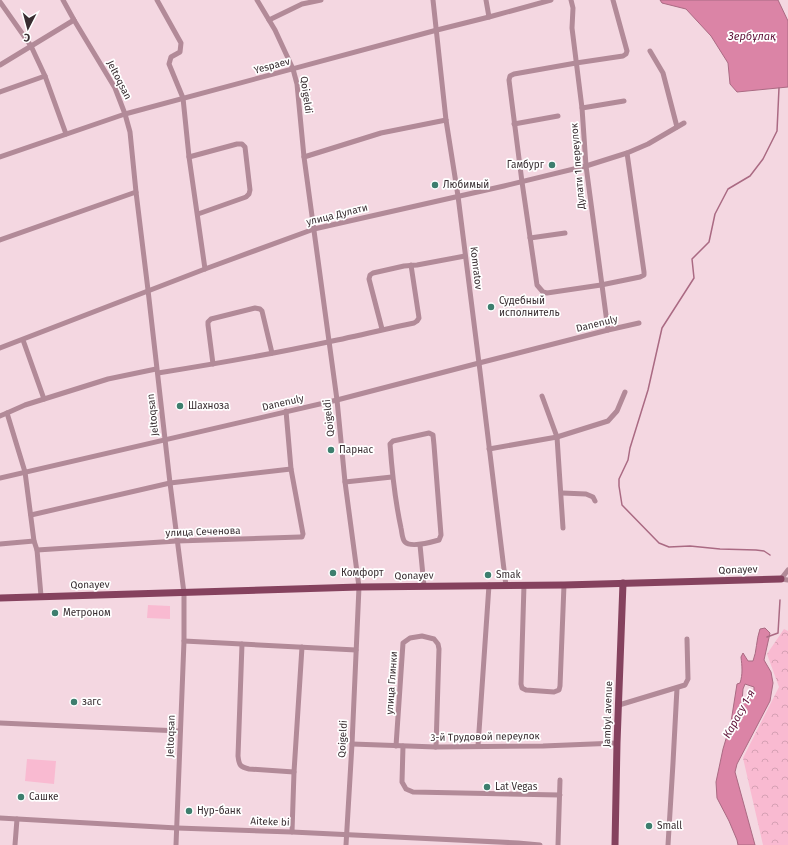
<svg xmlns="http://www.w3.org/2000/svg" width="788" height="845" viewBox="0 0 788 845" font-family="'Fira Sans',sans-serif">
<defs>
<pattern id="park-crowns" width="20" height="18" patternUnits="userSpaceOnUse"><rect width="20" height="18" fill="#f9bad1"/><path d="M2 6a3 3 0 1 1 6 0M12 15a3 3 0 1 1 6 0" fill="none" stroke="#d6a0b4"/></pattern>
</defs>
<rect width="100%" height="100%" fill="#f4d7e1"/>
<path fill="url(#park-crowns)" d="M784,629L788,631V845H763L743,758L779,687L767,654Z"/>
<g fill="#f9bad1">
<path d="M148,605L170,606V619L147,618Z"/>
<path d="M27,759L56,761L54,784L25,781Z"/>
</g>
<g fill="#db84a6" stroke="#aa6a83" fill-rule="evenodd">
<path d="M660,0H778L788,21V87L737,92L730,84L728,63L711,36L686,9L662,3Z"/>
<path d="M765,628L770,633L764,660L771,672L773,683L770,701L737,764L735,772L755,845H738L737,840L729,821L717,798L716,782L723,749L731,722L737,684L740,683C743,674 742,666 741,657L743,653L748,661H753C757,651 756,640 760,629ZM745,684L754,687V696L743,704L742,702L743,689Z"/>
</g>
<g fill="none" stroke-linecap="round" stroke-linejoin="round">
<g stroke="#aa6a83" stroke-width="1.5">
<path d="M770,555L764,551L756,550L720,549L690,546L669,547L659,543L622,505L619,486V479L628,460L630,448L648,390L662,328L694,278L692,259L709,242L715,214L728,189L750,176L763,159L777,131L779,88"/>
<path d="M767,637L778,633L780,600"/>
</g>
<g stroke="#b28a98" stroke-width="5">
<path d="M63,0L74,20L115,88L125,114L130,132L136,192L148,290L170,483L184,593V641L176,845"/>
<path d="M157,0L181,43L180,52L171,57L169,64L183,98L189,157L205,269"/>
<path d="M257,0L275,30L293,69L297,84L304,157L337,400L345,482L359,587L352,744L346,845"/>
<path d="M433,0L446,120L458,196L479,363L506,586"/>
<path d="M486,0L489,17"/>
<path d="M571,0L573,8L572,28L582,108L586,166L608,330"/>
<path d="M613,0L627,51L626,54L623,56L576,63L514,74L510,76L509,80L522,182L537,285L543,292L547,293L601,285L640,277L644,275V272L627,153"/>
<path d="M0,2L31,46L45,76L66,134"/>
<path d="M269,20L302,4L321,0"/>
<path d="M650,51L663,73L677,127"/>
<path d="M0,65L74,20"/>
<path d="M0,92L45,76"/>
<path d="M582,108L624,101"/>
<path d="M514,124L558,116"/>
<path d="M0,157L125,114L437,30L489,17L551,0"/>
<path d="M189,157L237,144H242L245,147L250,190L249,194L246,197L198,214"/>
<path d="M304,157L381,133L446,120"/>
<path d="M530,238L565,233"/>
<path d="M0,240L136,192"/>
<path d="M382,329L369,279L370,275L373,273L404,266L417,265L465,256"/>
<path d="M23,340L44,399"/>
<path d="M0,348L205,269L314,229L504,186L586,166L627,153L648,144L684,123"/>
<path d="M213,364L208,325V322L211,319L255,308L260,309L262,311L272,353"/>
<path d="M158,373C215,364 272,354 328,342C357,336 386,329 414,323L417,321L419,318L411,265"/>
<path d="M542,396L557,437L563,528"/>
<path d="M7,413L25,472L34,541L37,550L41,596"/>
<path d="M0,416L7,413L25,405L108,379L156,369"/>
<path d="M429,433L433,435L434,445L441,535L439,540C432,542 411,548 405,542C402,539 402,532 401,528C395,500 392,472 390,444L393,441Z"/>
<path d="M489,449L557,437L608,421L617,411L625,392"/>
<path d="M0,478L337,400L479,363L608,330L639,323"/>
<path d="M345,482L392,477"/>
<path d="M562,493L586,494L593,497L595,501"/>
<path d="M31,515L170,483L291,469"/>
<path d="M0,544L34,541"/>
<path d="M420,545L424,586"/>
<path d="M37,550L177,541L300,537H302L303,534L291,469L286,411"/>
<path d="M788,570L781,579L788,580"/>
<path d="M524,585L521,684L522,688L526,690L554,692L559,690L560,686L564,585"/>
<path d="M184,641L356,650"/>
<path d="M242,644L238,756C239,765 240,767 249,769L294,772"/>
<path d="M619,705L685,685L688,679L687,639"/>
<path d="M0,723L180,731"/>
<path d="M352,744L436,747L543,746L617,743"/>
<path d="M396,746L403,643L410,638L422,636L434,639L438,644L439,649L436,747"/>
<path d="M403,746L402,782L406,789L413,792L560,795"/>
<path d="M478,746L489,585"/>
<path d="M0,818L177,828L292,832L518,843L540,845"/>
<path d="M292,832L294,772L302,647"/>
<path d="M15,845L17,819"/>
<path d="M558,845L560,780"/>
<path d="M668,845L673,763L677,688"/>
</g>
<g stroke="#85425e" stroke-width="7">
<path d="M0,598L359,587L564,585L781,579"/>
<path d="M615,845L617,743L623,583"/>
</g>
</g>
<g fill="#3d7e6e" stroke="#fff" stroke-width="1.5">
<circle cx="552" cy="165" r="4"/>
<circle cx="435" cy="185" r="4"/>
<circle cx="491" cy="307" r="4"/>
<circle cx="180" cy="406" r="4"/>
<circle cx="331" cy="450" r="4"/>
<circle cx="333" cy="573" r="4"/>
<circle cx="488" cy="575" r="4"/>
<circle cx="55" cy="613" r="4"/>
<circle cx="74" cy="702" r="4"/>
<circle cx="487" cy="787" r="4"/>
<circle cx="21" cy="797" r="4"/>
<circle cx="189" cy="811" r="4"/>
<circle cx="649" cy="826" r="4"/>
</g>
<g text-anchor="middle" dominant-baseline="central" stroke-width="3.5" stroke-linejoin="round" paint-order="stroke">
<g font-size="10" fill="#382d31" stroke="#fff">
<text transform="translate(272 66) rotate(-15)">Yespaev</text>
<text transform="translate(119 80) rotate(63)">Jeltoqsan</text>
<text transform="translate(306 95) rotate(82)">Qoigeldi</text>
<text transform="translate(578 166) rotate(-95)">Дулати 1 переулок</text>
<text transform="translate(337 215) rotate(-14)">улица Дулати</text>
<text transform="translate(476 268) rotate(83)">Komratov</text>
<text transform="translate(597 324) rotate(-14)">Danenuly</text>
<text transform="translate(283 403) rotate(-13)">Danenuly</text>
<text transform="translate(153 415) rotate(-96)">Jeltoqsan</text>
<text transform="translate(329 418) rotate(-96)">Qoigeldi</text>
<text transform="translate(203 532) rotate(-2)">улица Сеченова</text>
<text transform="translate(738 570) rotate(-2)">Qonayev</text>
<text transform="translate(414 576) rotate(-1)">Qonayev</text>
<text transform="translate(90 585) rotate(-1)">Qonayev</text>
<text transform="translate(392 683) rotate(-86)">улица Глинки</text>
<text transform="translate(608 714) rotate(-88)">Jambyl avenue</text>
<text transform="translate(171 736) rotate(-88)">Jeltoqsan</text>
<text transform="translate(485 737) rotate(-1)">3-й Трудовой переулок</text>
<text transform="translate(343 739) rotate(-87)">Qoigeldi</text>
<text transform="translate(270 822) rotate(2)">Aiteke bi</text>
</g>
<g font-size="10" fill="#382d31" stroke="#fff" text-anchor="start">
<text x="544" y="165" text-anchor="end">Гамбург</text>
<text x="443" y="185">Любимый</text>
<text x="499" y="301">Судебный<tspan x="499" dy="12">исполнитель</tspan></text>
<text x="188" y="406">Шахноза</text>
<text x="339" y="450">Парнас</text>
<text x="341" y="573">Комфорт</text>
<text x="496" y="575">Smak</text>
<text x="63" y="613">Метроном</text>
<text x="82" y="702">загс</text>
<text x="495" y="787">Lat Vegas</text>
<text x="29" y="797">Сашке</text>
<text x="197" y="811">Нур-банк</text>
<text x="657" y="826">Small</text>
</g>
<g font-size="11" font-style="italic" fill="#61143a" stroke="#fff">
<text x="752" y="36">Зербұлақ</text>
<text transform="translate(739 714) rotate(-61)">Карасу 1-я</text>
</g>
</g>
<g transform="translate(28 28) rotate(186)" stroke="#ffffff" stroke-width="3" paint-order="stroke">
<path d="M0-3L7 15L0 10L-7 15Z" fill="#382d31"/>
<text y="-6" font-size="11" font-weight="bold" text-anchor="middle" fill="#382d31">С</text>
</g>
</svg>
